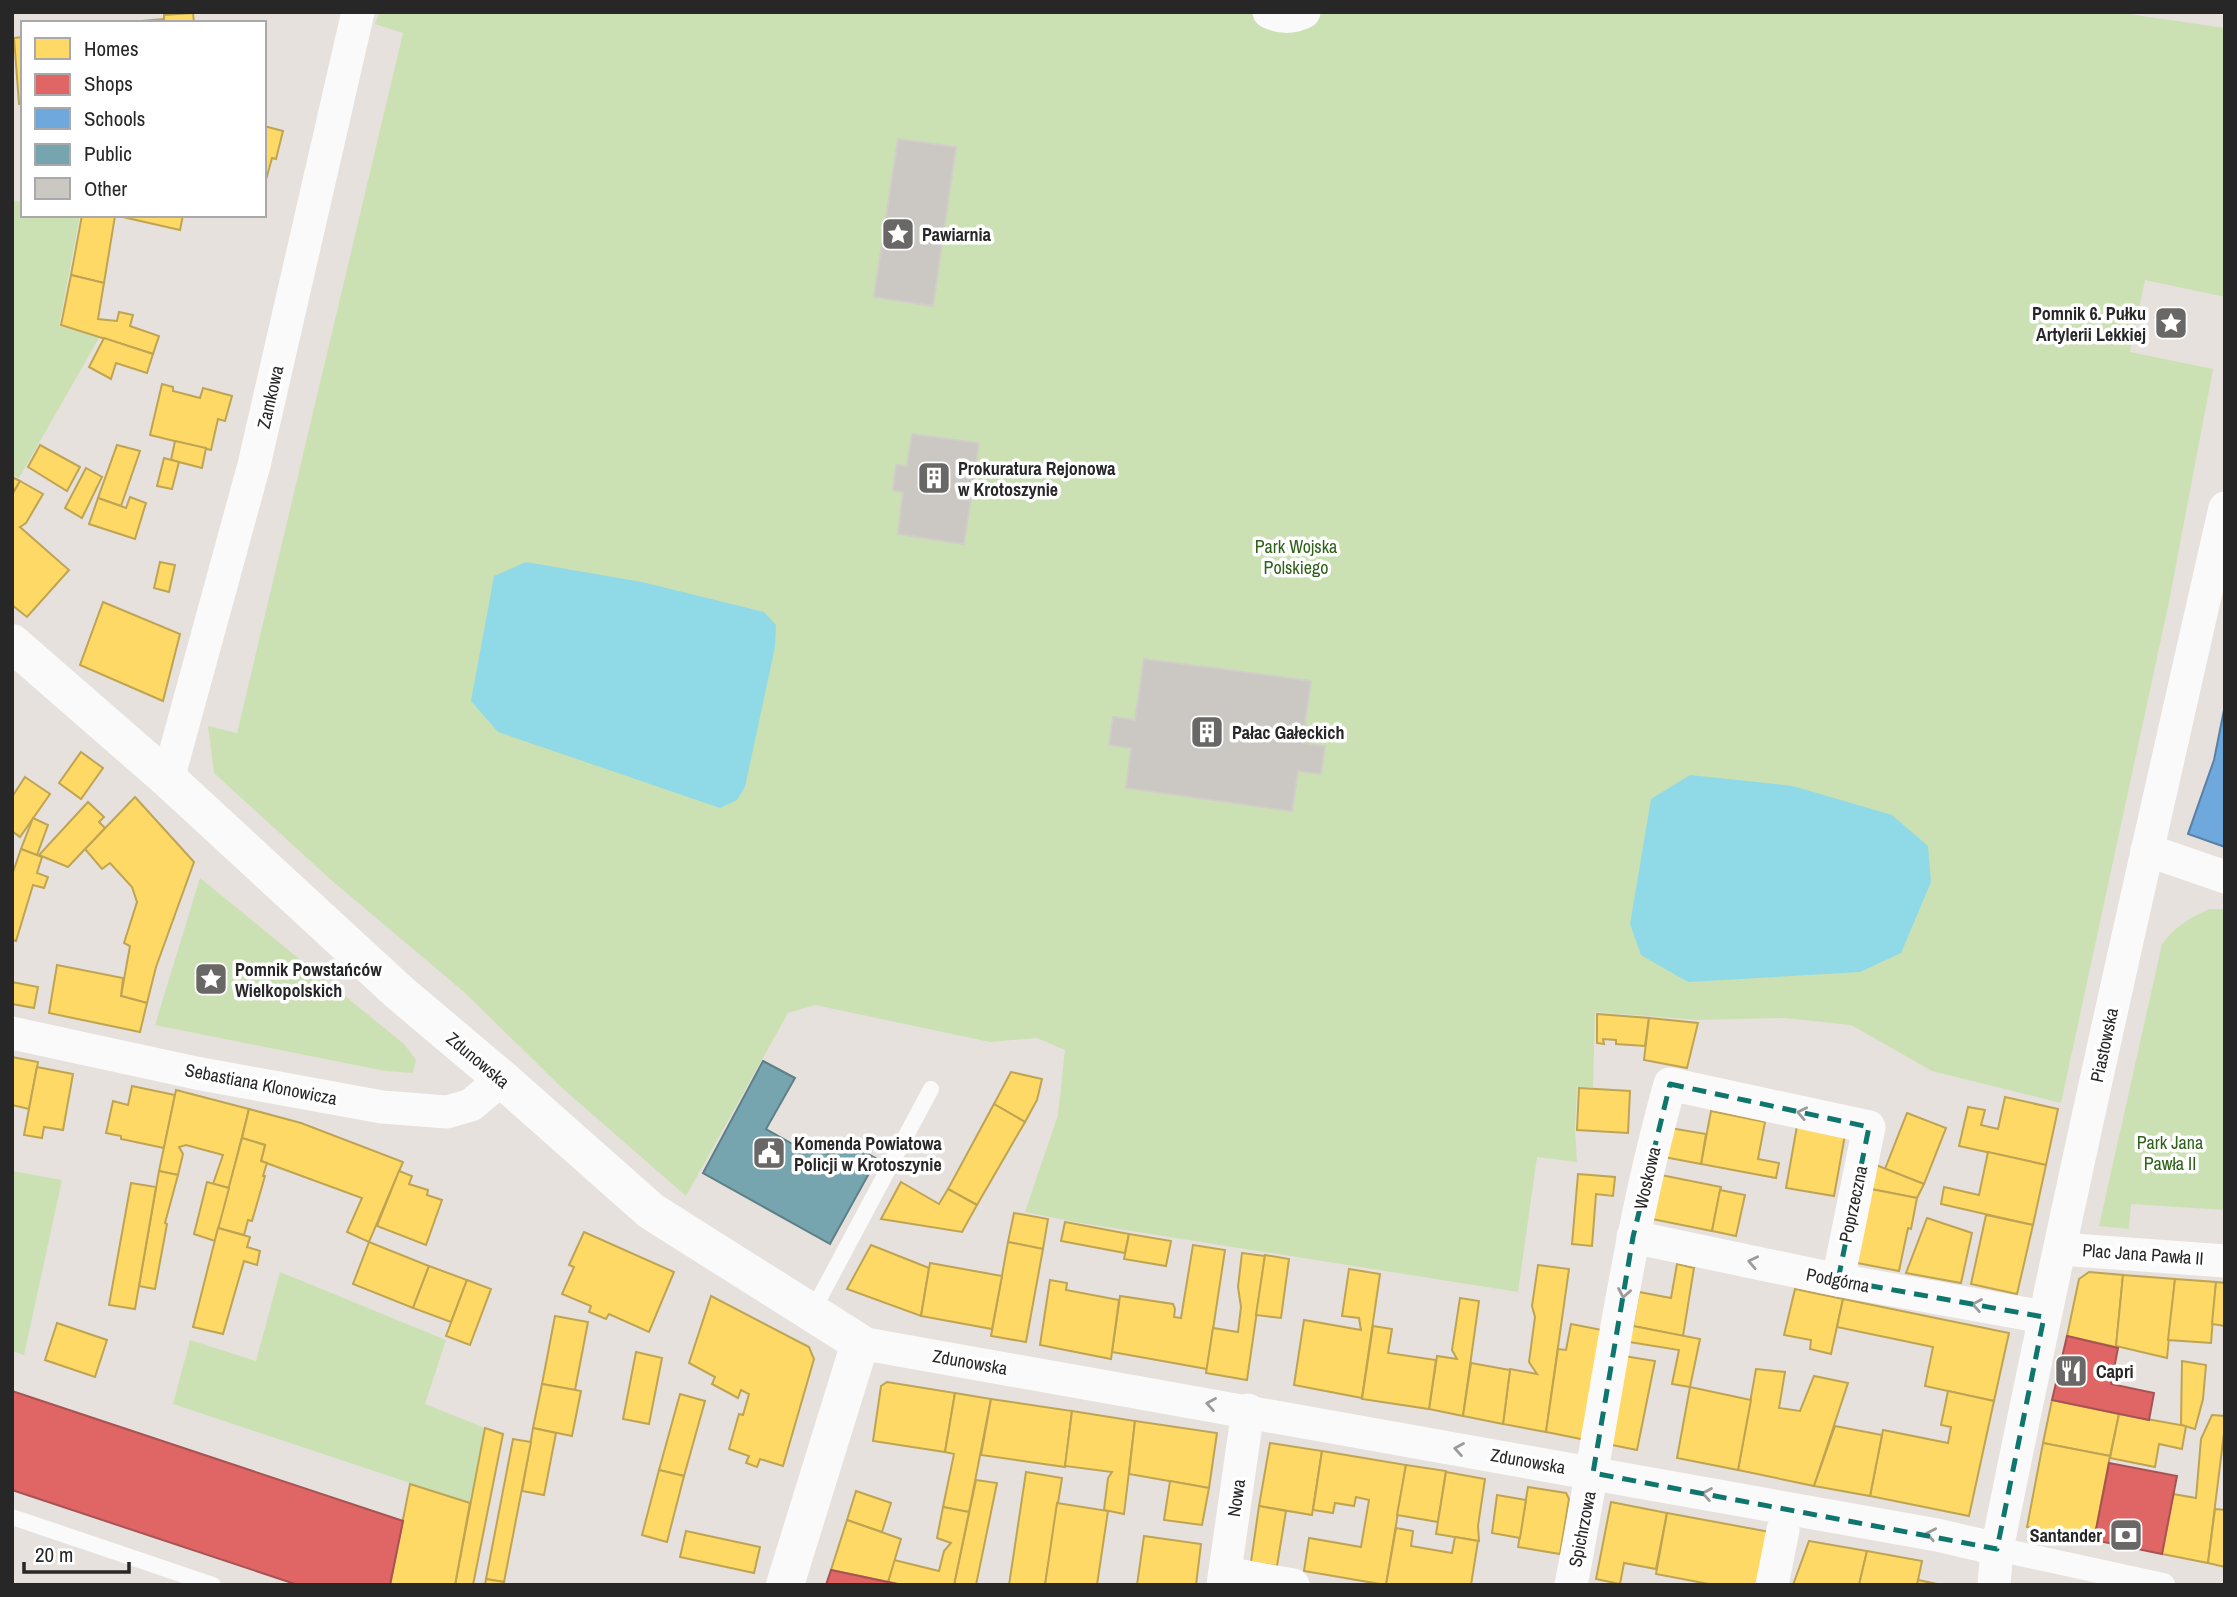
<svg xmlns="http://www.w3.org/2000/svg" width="2237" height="1597" viewBox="0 0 2237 1597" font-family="'Archivo Narrow',sans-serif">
<rect width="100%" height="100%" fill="#e6e1dc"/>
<g fill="#cbe1b4">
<path d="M380,12H2115L2225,28V297L2145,280L2130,352L2213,369L2169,602L2061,1103L1932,1071L1851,1025L1784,1018L1698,1020L1595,1012L1593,1087H1577L1575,1130L1577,1162L1537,1157L1518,1292L1075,1222L1025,1212L1058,1115L1065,1050L1037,1038L990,1042L815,1005L788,1013L686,1196L562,1088L464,992L330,879L214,773L208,726L237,733L403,33L375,24Z"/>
<path d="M12,200L23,202V215H80L59,326L99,338L19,478L12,475Z"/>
<path d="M200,878L404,1044L416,1060L413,1073L385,1071L155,1025Z"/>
<path d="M2209,909H2225V1210L2131,1204L2129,1229L2099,1226L2162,944C2175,927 2189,918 2209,909Z"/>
<path d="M12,1171L62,1180L24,1355L12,1351Z"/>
<path d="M280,1272L446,1340L425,1404L485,1428L470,1503L173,1404L190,1340L256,1361Z"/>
</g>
<g fill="#90d9e7">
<path d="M526,562L642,582L764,612L776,625L775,647L745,787L737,800L720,808L498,732L471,701L494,576Z"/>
<path d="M1690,775L1793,786L1892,815L1928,846L1931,882L1901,953L1860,972L1688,982L1641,955L1630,924L1651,799Z"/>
</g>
<g fill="#ffd966" stroke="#bea453" stroke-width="2">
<path d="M193,13L194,23H118L164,19V15Z"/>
<path d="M23,37V104H19L14,38Z"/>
<path d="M264,126L283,131L276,159L272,158L264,187Z"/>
<path d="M82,215L115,216L104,283L71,275Z"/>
<path d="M114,215H183L180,230Z"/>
<path d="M71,275L104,283L98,319L117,321L119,312L133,315L130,326L159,336L153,354L61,325Z"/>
<path d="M104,338L153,354L147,373L116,363L111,379L89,367Z"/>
<path d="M162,384L173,387V391L200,398L203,388L232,396L225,421L218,419L211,450L150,435Z"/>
<path d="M175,441L206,448L202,468L171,460Z"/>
<path d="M40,445L80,467L67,491L28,467Z"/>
<path d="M117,445L140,451L121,506L98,498Z"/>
<path d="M164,458L179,462L172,489L157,486Z"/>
<path d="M86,468L102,477L82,518L65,508Z"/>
<path d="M12,477L20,481L12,495Z"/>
<path d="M20,481L43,494L26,523L20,527L69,570L27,617L12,605V495Z"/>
<path d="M130,497L146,503L135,539L89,524L98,498L126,508Z"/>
<path d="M160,562L175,565L169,592L154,588Z"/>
<path d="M103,602L180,634L163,701L80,665Z"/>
<path d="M81,752L103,768L81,799L59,783Z"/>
<path d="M25,777L50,794L20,837L12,831V797Z"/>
<path d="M135,797L194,862L156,967L147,1003L121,996L130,946L124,943L137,902L132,887L110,863L102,869L85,849Z"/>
<path d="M88,802L104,817L99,822L105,828L68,867L39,855Z"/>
<path d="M33,818L48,825L37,855L21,849Z"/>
<path d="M21,849L42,857L37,873L48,877L44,888L33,885L16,941L12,940V875Z"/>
<path d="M57,965L123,978L121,996L147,1003L140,1032L49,1013Z"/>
<path d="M12,982L38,987L34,1008L12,1004Z"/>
<path d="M1597,1014L1649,1018L1645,1046L1616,1044V1040L1603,1039L1604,1044L1597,1043Z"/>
<path d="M1649,1018L1698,1023L1687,1068L1644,1060Z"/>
<path d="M12,1057L38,1062L29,1109L12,1105Z"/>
<path d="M37,1067L73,1074L63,1130L44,1127L42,1138L24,1135Z"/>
<path d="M1011,1072L1042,1079L1037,1100L1025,1122L994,1104Z"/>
<path d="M132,1086L175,1095L164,1148L121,1139V1136L106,1133L113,1101L128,1105Z"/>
<path d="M1579,1088L1630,1091L1628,1133L1577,1130Z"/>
<path d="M176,1090L249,1109L229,1188L213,1184L223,1155L186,1145L179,1147L183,1154L178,1175L159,1171Z"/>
<path d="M2005,1097L2058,1109L2046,1165L1959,1146L1968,1107L1985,1110L1981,1125L1998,1129Z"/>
<path d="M994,1104L1025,1122L977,1205L948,1189Z"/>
<path d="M249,1109L301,1123L403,1162L369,1242L347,1232L362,1198L261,1161L265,1145L242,1138Z"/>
<path d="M1711,1111L1765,1122L1758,1159L1779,1163L1776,1178L1701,1164Z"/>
<path d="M1907,1113L1946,1128L1924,1184L1885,1169Z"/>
<path d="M1797,1126L1845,1135L1834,1196L1786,1188Z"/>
<path d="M1670,1128L1706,1134L1701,1164L1664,1157Z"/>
<path d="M242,1138L265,1145L261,1161L267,1163L263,1176H265L252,1221L248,1220L244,1235L218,1228Z"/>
<path d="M1988,1152L2046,1165L2033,1225L1941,1204L1944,1187L1979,1195Z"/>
<path d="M1876,1165L1924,1184L1917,1198L1871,1189Z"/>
<path d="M159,1171L178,1175L165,1223L167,1224L155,1289L139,1286Z"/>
<path d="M399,1171L412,1176L409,1184L428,1190L427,1195L442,1200L426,1245L377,1226Z"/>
<path d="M1578,1174L1615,1177L1613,1196L1596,1194L1592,1246L1572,1244Z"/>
<path d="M1661,1175L1721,1187L1712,1231L1652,1219Z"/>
<path d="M207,1182L229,1188L215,1241L194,1234Z"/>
<path d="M901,1182L939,1204L948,1189L977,1205L962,1232L881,1219Z"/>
<path d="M131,1183L156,1187L135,1309L109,1305Z"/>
<path d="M1871,1189L1917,1198L1911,1229L1908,1228L1899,1271L1857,1263Z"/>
<path d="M1720,1190L1745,1195L1736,1236L1712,1231Z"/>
<path d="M1014,1213L1048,1219L1043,1249L1008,1242Z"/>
<path d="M1986,1215L2033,1225L2017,1294L1971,1284Z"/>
<path d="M1927,1218L1972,1233L1961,1283L1906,1273Z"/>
<path d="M1065,1222L1129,1234L1125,1253L1061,1241Z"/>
<path d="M218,1228L250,1237L247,1247L260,1251L257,1265L244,1261L223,1334L193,1327Z"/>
<path d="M584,1232L674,1272L649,1332L609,1314L606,1319L589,1312L591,1306L562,1294L574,1267L569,1265Z"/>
<path d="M1129,1234L1171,1241L1166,1266L1124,1259Z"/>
<path d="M369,1242L429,1266L413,1308L353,1284Z"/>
<path d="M1008,1242L1043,1249L1026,1342L991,1336Z"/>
<path d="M871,1245L929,1268L921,1316L847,1289Z"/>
<path d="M1193,1245L1225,1250L1207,1369L1112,1352L1120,1296L1173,1304L1175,1309L1174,1317L1181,1318Z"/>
<path d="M1242,1253L1265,1256L1247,1380L1206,1373L1213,1328L1238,1332L1241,1307L1238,1287Z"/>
<path d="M1265,1255L1289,1259L1281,1318L1256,1315Z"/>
<path d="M930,1263L1002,1276L992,1329L921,1316Z"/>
<path d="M1677,1264L1694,1268L1683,1336L1633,1326L1639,1292L1671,1298Z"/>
<path d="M1538,1265L1569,1269L1546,1432L1503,1424L1510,1369L1537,1374L1529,1362L1535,1317L1532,1306Z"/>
<path d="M429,1266L467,1280L451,1322L413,1308Z"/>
<path d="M1349,1269L1380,1274L1362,1398L1294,1385L1304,1320L1361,1330L1359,1318L1342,1316Z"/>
<path d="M2089,1272L2123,1275L2116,1347L2067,1336L2079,1279Z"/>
<path d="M2123,1275L2175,1279L2167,1358L2116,1346Z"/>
<path d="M2175,1279L2216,1282L2211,1343L2168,1340Z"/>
<path d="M467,1280L491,1289L470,1345L446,1336Z"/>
<path d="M1050,1280L1067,1283L1066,1290L1119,1300L1111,1359L1040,1345Z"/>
<path d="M2216,1282L2225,1283V1326L2212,1324Z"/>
<path d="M1795,1289L1843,1299L1831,1354L1810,1349L1811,1340L1784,1335Z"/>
<path d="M711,1296L809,1347L814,1359L783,1466L760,1459L757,1467L746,1463L749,1456L729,1449L739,1414L743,1415L749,1394L741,1390L738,1398L712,1384L715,1377L689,1363Z"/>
<path d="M1460,1298L1479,1301L1463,1416L1429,1409L1437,1356L1457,1359L1452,1350Z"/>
<path d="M1843,1299L2009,1333L1994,1401L1925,1386L1933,1347L1837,1327Z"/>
<path d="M555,1316L588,1322L575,1390L542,1384Z"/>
<path d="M57,1323L107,1340L95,1377L45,1360Z"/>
<path d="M1571,1324L1607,1331L1586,1440L1546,1432L1558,1349L1566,1350Z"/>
<path d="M1373,1326L1392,1329L1388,1353L1436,1360L1429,1409L1362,1399Z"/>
<path d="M1633,1326L1700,1339L1690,1387L1672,1384L1679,1350L1629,1342Z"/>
<path d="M636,1352L662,1358L649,1424L623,1419Z"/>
<path d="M1624,1356L1655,1361L1637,1450L1607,1444Z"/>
<path d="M2182,1361L2206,1365L2203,1399L2195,1429L2181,1425Z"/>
<path d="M1471,1363L1510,1370L1503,1424L1463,1416Z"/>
<path d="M1756,1369L1785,1372L1779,1408L1800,1411L1814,1376L1848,1383L1814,1486L1738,1470Z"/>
<path d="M887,1382L955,1393L945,1452L873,1441L881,1386Z"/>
<path d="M542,1384L581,1391L572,1436L533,1428Z"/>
<path d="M1690,1387L1751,1400L1738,1470L1677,1458Z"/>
<path d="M1948,1391L1994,1401L1969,1516L1870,1496L1883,1430L1948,1443L1951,1427L1941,1425Z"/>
<path d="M955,1393L991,1399L969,1512L943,1507L954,1454L945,1452Z"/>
<path d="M680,1394L705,1401L684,1476L659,1470Z"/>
<path d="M991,1399L1072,1411L1065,1467L981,1455Z"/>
<path d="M2052,1400L2119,1414L2110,1456L2043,1443Z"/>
<path d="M1072,1411L1135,1421L1124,1514L1104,1510L1108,1478L1112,1472L1065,1466Z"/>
<path d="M2119,1414L2186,1426L2182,1449L2159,1444L2155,1467L2110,1458Z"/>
<path d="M2212,1415L2225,1416V1425L2208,1563L2162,1554L2173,1494L2196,1498L2201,1439Z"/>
<path d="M1135,1421L1217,1433L1209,1488L1129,1474Z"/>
<path d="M1835,1426L1882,1435L1870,1496L1814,1486Z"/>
<path d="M485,1428L503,1434L473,1585H455Z"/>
<path d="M533,1428L556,1433L544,1495L522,1491Z"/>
<path d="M513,1439L531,1442L504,1582L486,1579Z"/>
<path d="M1270,1443L1322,1451L1312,1515L1259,1506Z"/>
<path d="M2043,1443L2110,1456L2094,1540L2027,1527Z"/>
<path d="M1322,1451L1406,1465L1386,1585L1304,1571L1309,1538L1361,1547L1369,1500L1356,1497L1354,1506L1335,1503L1333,1513L1313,1510Z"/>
<path d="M1406,1465L1446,1471L1438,1522L1397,1515Z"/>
<path d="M659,1470L684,1476L667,1542L642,1535Z"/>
<path d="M1026,1472L1062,1478L1045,1585H1009Z"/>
<path d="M1446,1472L1485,1479L1478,1526L1479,1541L1436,1534Z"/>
<path d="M976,1480L997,1483L976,1585H954Z"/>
<path d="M1170,1481L1209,1488L1202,1525L1164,1520Z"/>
<path d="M410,1484L470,1503L455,1585H390Z"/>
<path d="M1528,1487L1566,1493L1569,1499L1560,1554L1518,1547Z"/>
<path d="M856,1491L891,1503L882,1532L847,1520Z"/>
<path d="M1497,1495L1526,1500L1520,1538L1492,1533Z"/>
<path d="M1611,1502L1667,1513L1656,1569L1624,1563L1620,1584L1596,1579Z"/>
<path d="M1057,1503L1108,1511L1097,1585H1045Z"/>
<path d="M1259,1506L1286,1511L1277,1566L1251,1562Z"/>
<path d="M943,1507L969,1512L954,1585H899L888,1582L894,1560L939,1571L944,1551L951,1543L937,1538Z"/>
<path d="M2215,1509L2225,1510V1567L2208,1563Z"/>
<path d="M1667,1513L1770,1532L1760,1585H1714L1656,1574Z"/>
<path d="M847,1520L901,1539L888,1582L831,1570Z"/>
<path d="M1396,1528L1413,1531L1411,1546L1452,1553L1455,1537L1478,1541L1471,1585H1386Z"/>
<path d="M686,1531L760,1547L754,1573L680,1557Z"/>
<path d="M1144,1536L1201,1544L1196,1585H1137Z"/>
<path d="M1809,1541L1867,1551L1859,1585H1793Z"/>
<path d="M1867,1551L1922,1561L1917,1585H1859Z"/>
<path d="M486,1579L504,1582L503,1585H485Z"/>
<path d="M1918,1580L1942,1585H1917Z"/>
</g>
<g fill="#e06666" stroke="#a85353" stroke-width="2">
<path d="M2067,1336L2118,1348L2111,1384L2154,1393L2149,1420L2052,1400Z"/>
<path d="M12,1391L403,1521L390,1585H298L12,1490Z"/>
<path d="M2109,1463L2177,1476L2162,1554L2094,1540Z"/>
<path d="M831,1570L888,1582L898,1584L826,1585Z"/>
</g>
<path fill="#6fa8dc" stroke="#5981a6" stroke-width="2" d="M2225,705V847L2188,834L2214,760Z"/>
<path fill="#76a5af" stroke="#5e7f86" stroke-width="2" d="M763,1061L795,1078L766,1129L805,1151L809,1144L829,1155L839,1138L877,1159L830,1244L703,1173Z"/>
<g fill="#cbc7c3" stroke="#d1cdc8" stroke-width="2">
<path d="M898,139L956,147L933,306L874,297Z"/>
<path d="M912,434L979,443L964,544L898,534L903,492L893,490L896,465L907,466Z"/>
<path d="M1144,659L1311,681L1302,743L1325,746L1321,774L1298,771L1292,811L1126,788L1131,748L1109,745L1113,717L1135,720Z"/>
</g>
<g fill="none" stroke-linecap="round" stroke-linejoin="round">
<g stroke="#fbfafa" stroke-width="16">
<path d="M812,1312L931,1089"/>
<path d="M12,1517L213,1585"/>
</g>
<path stroke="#fbfafa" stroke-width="24" d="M1997,1549L2163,1585"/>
<g stroke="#fbfafa" stroke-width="33">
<path d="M1269,12C1281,18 1292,18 1304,12"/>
<path d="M168,779L254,465L358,12"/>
<path d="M2147,850L2225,877"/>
<path d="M12,1033L196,1073L382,1107L447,1112L471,1105L502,1079"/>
<path d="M1633,1237L1838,1280L2044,1317"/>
<path d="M2060,1249L2225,1261"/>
<path d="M860,1343L1937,1535L1997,1549"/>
<path d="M1225,1573L1293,1585"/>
<path d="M1223,1585L1248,1410"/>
<path d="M1571,1585C1604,1418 1624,1248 1670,1084L1869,1127L1838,1280"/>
<path d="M1772,1585L1783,1530"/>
<path d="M1994,1585L1997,1549C2067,1201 2146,855 2225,508"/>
</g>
<path stroke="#fbfafa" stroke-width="38" d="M12,643L168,779L400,993L502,1079L651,1211L860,1343L785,1585"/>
</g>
<defs><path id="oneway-chevron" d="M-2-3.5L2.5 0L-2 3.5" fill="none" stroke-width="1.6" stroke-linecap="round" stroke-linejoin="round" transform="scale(1.75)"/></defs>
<g stroke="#9c9b9b">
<use href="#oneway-chevron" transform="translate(1802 1113) rotate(-168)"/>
<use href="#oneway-chevron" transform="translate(1753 1262) rotate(-168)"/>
<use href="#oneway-chevron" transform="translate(1624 1293) rotate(100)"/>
<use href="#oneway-chevron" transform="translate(1977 1305) rotate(-170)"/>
<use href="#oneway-chevron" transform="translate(1211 1404) rotate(-170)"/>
<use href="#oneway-chevron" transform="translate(1459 1449) rotate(-170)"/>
<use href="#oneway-chevron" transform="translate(1707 1494) rotate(-170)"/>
<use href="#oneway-chevron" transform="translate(1931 1534) rotate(-169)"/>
</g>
<path fill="none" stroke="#0f766e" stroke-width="5" stroke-dasharray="14 9" stroke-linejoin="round" d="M1670,1084L1869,1127L1838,1280L2044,1317L1997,1549L1593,1473L1633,1237Z"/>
<defs>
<symbol id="sight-square" viewBox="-11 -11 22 22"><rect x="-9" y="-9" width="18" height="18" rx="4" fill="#6a6866" stroke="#fff"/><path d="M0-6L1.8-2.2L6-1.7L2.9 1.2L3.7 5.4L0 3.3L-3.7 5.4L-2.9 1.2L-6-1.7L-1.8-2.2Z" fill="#fff"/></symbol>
<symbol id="building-square" viewBox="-11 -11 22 22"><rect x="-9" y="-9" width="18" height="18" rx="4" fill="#6a6866" stroke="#fff"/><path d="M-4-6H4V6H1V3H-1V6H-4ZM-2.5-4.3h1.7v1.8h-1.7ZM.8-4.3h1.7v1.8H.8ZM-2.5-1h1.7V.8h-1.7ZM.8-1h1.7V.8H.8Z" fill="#fff"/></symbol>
<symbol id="civic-square" viewBox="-11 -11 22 22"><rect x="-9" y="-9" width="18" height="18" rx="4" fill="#6a6866" stroke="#fff"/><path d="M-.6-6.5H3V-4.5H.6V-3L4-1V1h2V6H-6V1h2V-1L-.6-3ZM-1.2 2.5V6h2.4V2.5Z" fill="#fff"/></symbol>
<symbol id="restaurant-square" viewBox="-11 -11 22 22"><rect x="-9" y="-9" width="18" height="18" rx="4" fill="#6a6866" stroke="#fff"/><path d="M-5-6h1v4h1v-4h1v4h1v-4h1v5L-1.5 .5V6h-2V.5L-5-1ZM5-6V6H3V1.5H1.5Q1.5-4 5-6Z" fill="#fff"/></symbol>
<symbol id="bank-square" viewBox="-11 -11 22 22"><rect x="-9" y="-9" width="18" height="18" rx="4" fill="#6a6866" stroke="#fff"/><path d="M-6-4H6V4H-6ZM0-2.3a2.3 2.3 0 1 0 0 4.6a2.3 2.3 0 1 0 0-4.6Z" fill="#fff"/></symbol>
</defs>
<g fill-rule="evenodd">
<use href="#sight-square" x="879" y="215" width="38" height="38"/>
<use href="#sight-square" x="2152" y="304" width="38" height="38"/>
<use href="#building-square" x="915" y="459" width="38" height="38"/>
<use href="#building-square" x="1188" y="713" width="38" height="38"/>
<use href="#sight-square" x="192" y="960" width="38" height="38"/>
<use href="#civic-square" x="750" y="1134" width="38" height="38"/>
<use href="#restaurant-square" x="2052" y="1352" width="38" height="38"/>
<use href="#bank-square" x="2107" y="1516" width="38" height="38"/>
</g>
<g text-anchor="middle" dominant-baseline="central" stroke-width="7" stroke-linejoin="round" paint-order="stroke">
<g font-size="18" font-weight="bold" fill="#272727" stroke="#fff" text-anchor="start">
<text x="922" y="234">Pawiarnia</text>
<text x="2146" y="313" text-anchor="end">Pomnik 6. Pułku<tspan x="2146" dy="21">Artylerii Lekkiej</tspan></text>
<text x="958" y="468">Prokuratura Rejonowa<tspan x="958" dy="21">w Krotoszynie</tspan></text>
<text x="1232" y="732">Pałac Gałeckich</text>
<text x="235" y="969">Pomnik Powstańców<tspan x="235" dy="21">Wielkopolskich</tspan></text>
<text x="794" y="1143">Komenda Powiatowa<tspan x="794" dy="21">Policji w Krotoszynie</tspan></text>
<text x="2096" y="1371">Capri</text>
<text x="2102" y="1535" text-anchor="end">Santander</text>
</g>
<g font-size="18" fill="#272727" stroke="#fff">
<text transform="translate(270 397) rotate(-77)">Zamkowa</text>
<text transform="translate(2104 1045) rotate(-78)">Piastowska</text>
<text transform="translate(478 1060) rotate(40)">Zdunowska</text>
<text transform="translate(261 1084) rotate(11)">Sebastiana Klonowicza</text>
<text transform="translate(1647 1178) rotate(-77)">Woskowa</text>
<text transform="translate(1853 1204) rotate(-78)">Poprzeczna</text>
<text transform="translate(2143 1254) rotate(4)">Plac Jana Pawła II</text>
<text transform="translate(1838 1280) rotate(11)">Podgórna</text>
<text transform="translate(970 1362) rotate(10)">Zdunowska</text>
<text transform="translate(1528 1461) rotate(10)">Zdunowska</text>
<text transform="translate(1236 1498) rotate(-82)">Nowa</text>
<text transform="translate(1582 1529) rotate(-79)">Spichrzowa</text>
</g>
<g font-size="18" fill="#2f6119" stroke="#fff">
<text x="1296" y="546">Park Wojska<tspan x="1296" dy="21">Polskiego</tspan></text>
<text x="2170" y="1142">Park Jana<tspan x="2170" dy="21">Pawła II</tspan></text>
</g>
</g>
<rect width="2237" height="1597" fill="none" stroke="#272727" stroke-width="28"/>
<rect x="21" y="21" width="245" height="196" fill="#ffffff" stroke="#a9a9a9" stroke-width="2"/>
<rect x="35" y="38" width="35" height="21" fill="#ffd966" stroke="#a9a9a9" stroke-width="2"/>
<text x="84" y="56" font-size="21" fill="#272727">Homes</text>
<rect x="35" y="74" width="35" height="21" fill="#e06666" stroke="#a9a9a9" stroke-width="2"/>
<text x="84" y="91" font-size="21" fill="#272727">Shops</text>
<rect x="35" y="108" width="35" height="21" fill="#6fa8dc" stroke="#a9a9a9" stroke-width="2"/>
<text x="84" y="126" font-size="21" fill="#272727">Schools</text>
<rect x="35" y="144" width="35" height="21" fill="#76a5af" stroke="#a9a9a9" stroke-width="2"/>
<text x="84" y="161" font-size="21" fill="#272727">Public</text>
<rect x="35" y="178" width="35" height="21" fill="#cbc7c3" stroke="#a9a9a9" stroke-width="2"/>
<text x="84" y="196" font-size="21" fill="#272727">Other</text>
<path d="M24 1562v10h105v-10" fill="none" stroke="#272727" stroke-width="3.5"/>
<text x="35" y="1562" font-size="21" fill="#272727" stroke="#ffffff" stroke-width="5" paint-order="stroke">20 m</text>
</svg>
